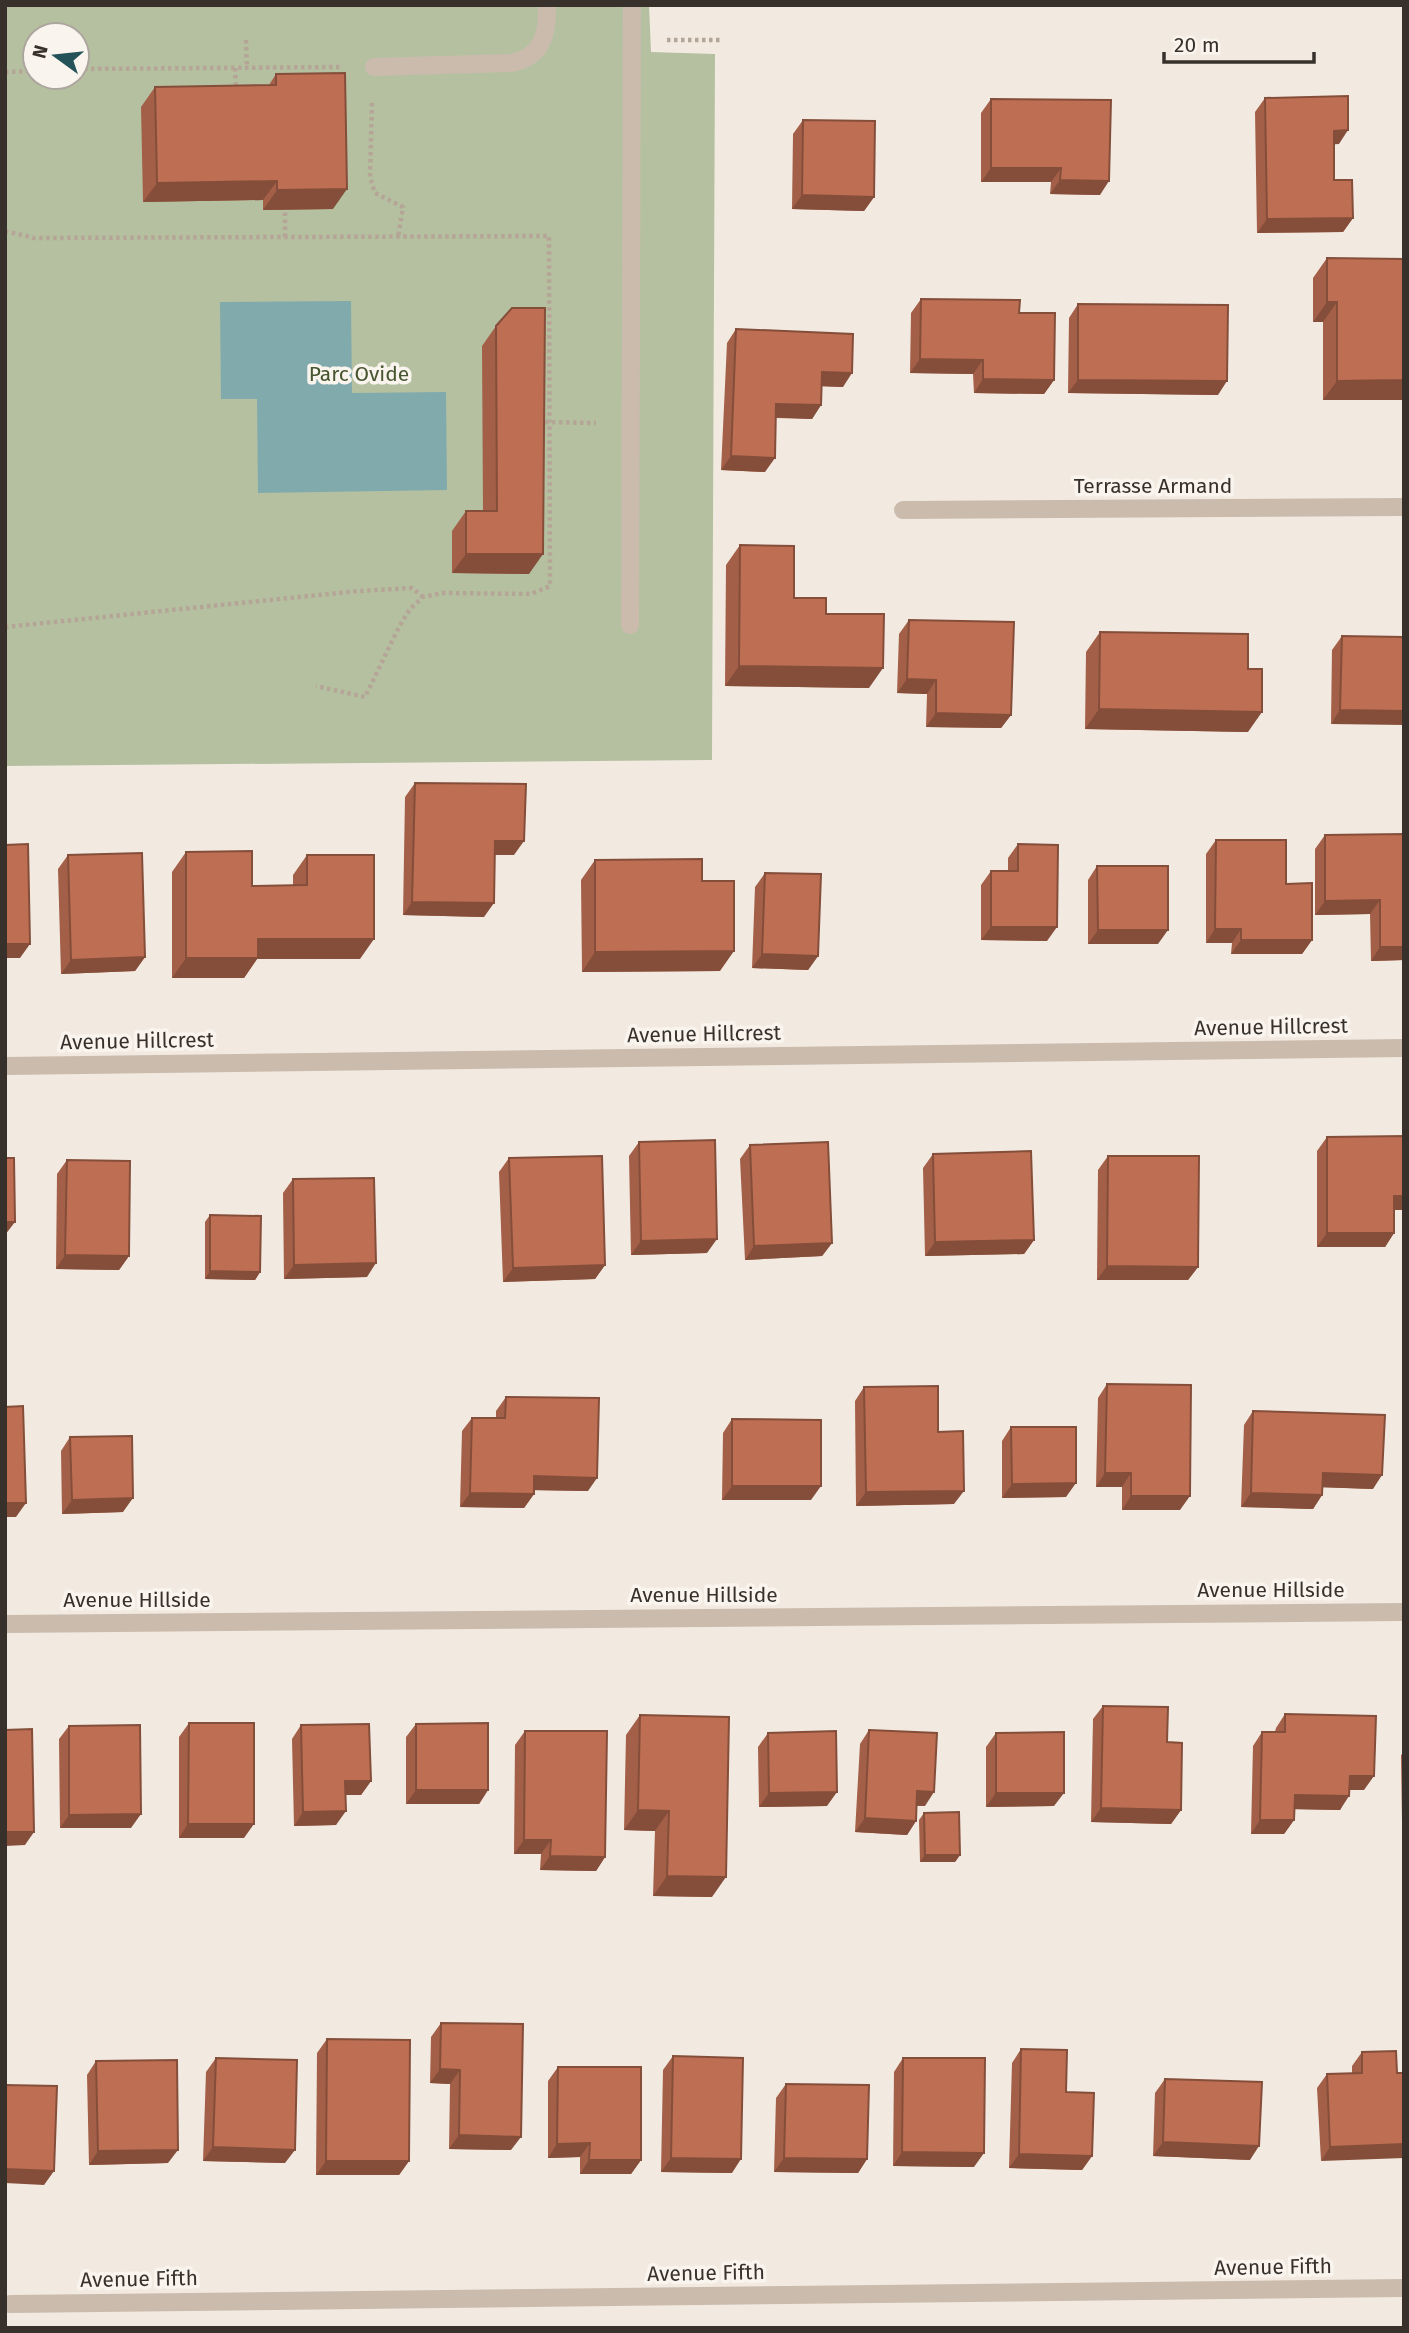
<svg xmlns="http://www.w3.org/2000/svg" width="1409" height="2333" viewBox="0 0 1409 2333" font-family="'Fira Sans',sans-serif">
<rect width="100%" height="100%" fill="#f2eae1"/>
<path fill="#b5c0a1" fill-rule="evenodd" d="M5,5H649L651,52L715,54L712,760L5,766ZM35,35H77V77H35Z"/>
<path fill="#81aaad" d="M351,301L352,393L446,392L447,490L258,493L257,399H221L220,302Z"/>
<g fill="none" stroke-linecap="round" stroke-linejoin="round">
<g stroke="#b5a597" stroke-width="4.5" stroke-dasharray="3.5 3.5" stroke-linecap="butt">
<path d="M246,40L247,68"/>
<path d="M667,40H723"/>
<path d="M235,68L236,90"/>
<path d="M77,69L342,67"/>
<path d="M5,72L35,71"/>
<path d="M372,103L370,177L375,193L403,207L398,237"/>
<path d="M5,231L34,238L549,236L550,586L531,594L442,593L423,597L410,609L399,627L365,697L316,686"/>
<path d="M285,237V210"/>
<path d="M538,422L596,423"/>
<path d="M5,627L358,591L412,588L423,597"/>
</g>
<g stroke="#cabbad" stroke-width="18">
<path d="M374,67L511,63C542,57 548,35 547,5"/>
<path d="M630,625L632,5"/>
</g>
<g stroke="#cabbad" stroke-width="18">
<path d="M903,510L1404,507"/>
<path d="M5,1066L1404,1048"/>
<path d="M5,1624L1404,1612"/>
<path d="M10,2304L1404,2288"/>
</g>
</g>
<g fill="#a35f47">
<path d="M276,74L333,209L263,210V200L143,202L141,107L155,87L269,85Z"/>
<path d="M1265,98L1339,144H1334V180L1353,218L1343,232L1257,233L1255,112Z"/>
<path d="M991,99L1100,195L1050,194L1051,182H981V113Z"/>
<path d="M803,120L874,197L864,211L792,209L793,134Z"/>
<path d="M1327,258L1404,259V400H1323V322H1313V278Z"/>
<path d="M921,299L1019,313L1054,380L1044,394L974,393L973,374L910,373L911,313Z"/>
<path d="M1078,304L1218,395L1068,393L1069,318Z"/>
<path d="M496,326L529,574L452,573V531L466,511H483L482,346Z"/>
<path d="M736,329L843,387L822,386L821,405L812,419L776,418L765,472L721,470L727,343Z"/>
<path d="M740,545L794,598L826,614L869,688L725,686L726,565Z"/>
<path d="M909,620L1011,715L1001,728L926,727L927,694L897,693L899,634Z"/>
<path d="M1100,632L1248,732L1085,729L1086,652Z"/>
<path d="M1342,636L1404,637L1331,724L1332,650Z"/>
<path d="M415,783L514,855H494L484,917L403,915L405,797Z"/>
<path d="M1404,834V960L1371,961L1370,914L1315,915V849L1325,835Z"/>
<path d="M1216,840L1312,940L1302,954H1231L1232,943H1206V854Z"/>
<path d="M1018,844L1047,941L981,940V885L991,871H1008V858Z"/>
<path d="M186,852L252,886L293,885V875L307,855L360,959H257L244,978H172V872Z"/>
<path d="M68,855L145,957L135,971L61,974L58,869Z"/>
<path d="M595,860L702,881L720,971L582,972L581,880Z"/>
<path d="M1097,866L1158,944H1088V880Z"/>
<path d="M765,873L818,956L808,970L752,968L755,887Z"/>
<path d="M1327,1137L1404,1210H1394V1233L1385,1247H1317V1151Z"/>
<path d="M639,1142L707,1253L631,1255L629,1156Z"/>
<path d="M750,1145L832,1243L822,1256L745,1260L740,1159Z"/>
<path d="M933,1154L1034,1240L1024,1254L925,1256L923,1168Z"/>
<path d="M1108,1156L1198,1267L1188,1280H1097L1098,1170Z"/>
<path d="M509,1158L605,1265L595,1279L503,1282L499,1172Z"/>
<path d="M67,1160L129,1256L119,1270L56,1269L57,1174Z"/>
<path d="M293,1179L367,1277L284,1279L283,1193Z"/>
<path d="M210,1215L260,1272L255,1280L205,1279V1222Z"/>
<path d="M1107,1384L1180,1510H1122V1487H1096L1098,1398Z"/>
<path d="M864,1387L938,1432L954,1504L856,1506L855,1401Z"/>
<path d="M506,1397L588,1491L534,1490V1494L524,1508L460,1507L462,1431L472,1418H496V1411Z"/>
<path d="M1253,1411L1373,1489L1322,1487V1495L1313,1509L1241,1507L1244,1425Z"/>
<path d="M732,1419L811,1500H722L723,1433Z"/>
<path d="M1011,1427L1066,1497L1002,1498V1441Z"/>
<path d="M70,1437L123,1512L62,1514L61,1451Z"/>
<path d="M1103,1706L1167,1742L1181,1810L1171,1824L1091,1822L1093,1719Z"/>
<path d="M1285,1714L1364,1790H1350L1340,1810L1295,1809L1294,1820L1284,1834H1251L1253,1746L1262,1732H1275L1276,1728Z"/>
<path d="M640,1715L712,1897L653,1896L655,1831L624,1830L626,1735Z"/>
<path d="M189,1723L244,1838H179V1737Z"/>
<path d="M416,1724L488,1790L479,1804H406V1737Z"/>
<path d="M301,1725L371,1781L361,1795H346L336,1825L294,1826L292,1739Z"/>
<path d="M69,1726L131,1828H60L59,1739Z"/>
<path d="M869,1730L925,1806H917L916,1821L907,1835L855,1832L860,1744Z"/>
<path d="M525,1731L605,1857L596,1871L540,1870L541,1854H514L515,1745Z"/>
<path d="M768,1733L827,1806L759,1807L758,1747Z"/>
<path d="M996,1733L1054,1806L986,1807V1747Z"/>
<path d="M1404,1752V1820H1402L1401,1755Z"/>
<path d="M924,1813L960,1855L955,1862H920L919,1820Z"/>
<path d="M441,2023L511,2150L449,2149L450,2084L430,2083L431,2037Z"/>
<path d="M327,2039L409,2161L399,2175H316L317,2053Z"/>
<path d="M1021,2049L1066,2092L1092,2156L1082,2170L1009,2168L1012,2063Z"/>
<path d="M1362,2052L1397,2073L1321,2161L1317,2088L1327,2074L1352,2073V2066Z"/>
<path d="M673,2056L732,2173L661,2172L663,2070Z"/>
<path d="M216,2058L285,2163L203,2161L206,2072Z"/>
<path d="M903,2058L974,2167L893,2166L894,2072Z"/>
<path d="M96,2061L168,2163L89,2165L87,2075Z"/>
<path d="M558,2067L641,2160L631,2174H580V2157L548,2158V2081Z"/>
<path d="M1165,2079L1250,2160L1153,2156L1155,2093Z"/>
<path d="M786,2084L867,2159L858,2173L774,2172L776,2098Z"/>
</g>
<g fill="#854e3a">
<path d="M1348,130L1339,144L1324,145L1334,131Z"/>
<path d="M991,168H1061L1051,182H981Z"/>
<path d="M1060,180L1109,181L1100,195L1050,194Z"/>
<path d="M277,181L263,200L143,202L157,183Z"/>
<path d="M347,189L333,209L263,210L277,190Z"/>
<path d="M802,195L874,197L864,211L792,209Z"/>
<path d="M1353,218L1343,232L1257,233L1267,219Z"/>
<path d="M1327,302H1337L1323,322H1313Z"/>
<path d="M920,359L983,360L973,374L910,373Z"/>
<path d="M822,372L852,373L843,387L813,386Z"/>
<path d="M983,379L1054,380L1044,394L974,393Z"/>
<path d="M1078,380L1227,381L1218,395L1068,393Z"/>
<path d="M1404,380V400H1323L1337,381Z"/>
<path d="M776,404L821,405L812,419L767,417Z"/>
<path d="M731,456L775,458L765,472L721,470Z"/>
<path d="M466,554H543L529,574L452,573Z"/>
<path d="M739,666L883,668L869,688L725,686Z"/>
<path d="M907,679L936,680L927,694L897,693Z"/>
<path d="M1099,709L1262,712L1248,732L1085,729Z"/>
<path d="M1340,710L1404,711V725L1331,724Z"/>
<path d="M936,713L1011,715L1001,728L926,727Z"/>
<path d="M495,841H524L514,855H485Z"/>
<path d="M1380,900L1370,914L1315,915L1325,901Z"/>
<path d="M412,902L494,903L484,917L403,915Z"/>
<path d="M991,927H1057L1047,941L981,940Z"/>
<path d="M1215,929H1241L1232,943H1206Z"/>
<path d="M1098,930H1168L1158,944H1088Z"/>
<path d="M258,939H374L360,959H257L244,978H172L186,958Z"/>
<path d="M1241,940H1312L1302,954H1231Z"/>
<path d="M5,944H30L20,958H5Z"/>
<path d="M1380,947H1404V960L1371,961Z"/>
<path d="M734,951L720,971L582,972L595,952Z"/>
<path d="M762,954L818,956L808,970L752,968Z"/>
<path d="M145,957L135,971L61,974L71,960Z"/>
<path d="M1394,1196H1404V1210H1384Z"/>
<path d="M5,1222H15L5,1235Z"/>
<path d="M1327,1233H1394L1385,1247H1317Z"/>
<path d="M717,1239L707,1253L631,1255L641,1241Z"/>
<path d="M1034,1240L1024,1254L925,1256L935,1242Z"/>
<path d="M832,1243L822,1256L745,1260L754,1246Z"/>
<path d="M65,1255L129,1256L119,1270L56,1269Z"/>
<path d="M376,1263L367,1277L284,1279L294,1265Z"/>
<path d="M605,1265L595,1279L503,1282L513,1268Z"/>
<path d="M1107,1266L1198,1267L1188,1280H1097Z"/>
<path d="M210,1271L260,1272L255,1280L205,1279Z"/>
<path d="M1105,1473H1131L1122,1487H1096Z"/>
<path d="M1323,1473L1382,1475L1373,1489L1313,1487Z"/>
<path d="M534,1476L597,1478L588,1491L525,1490Z"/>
<path d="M1076,1483L1066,1497L1002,1498L1012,1484Z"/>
<path d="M732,1486H821L811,1500H722Z"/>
<path d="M964,1491L954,1504L856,1506L866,1492Z"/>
<path d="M470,1493L534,1494L524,1508L460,1507Z"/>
<path d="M1251,1493L1322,1495L1313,1509L1241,1507Z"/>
<path d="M1131,1496H1190L1180,1510H1122Z"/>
<path d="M133,1498L123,1512L62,1514L72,1500Z"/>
<path d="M5,1503H26L16,1517H5Z"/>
<path d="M1350,1776H1374L1364,1790H1341Z"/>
<path d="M345,1781H371L361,1795H336Z"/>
<path d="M416,1790H488L479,1804H406Z"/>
<path d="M917,1791L934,1792L925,1806L908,1805Z"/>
<path d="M837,1792L827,1806L759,1807L769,1793Z"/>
<path d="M996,1793H1064L1054,1806L986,1807Z"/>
<path d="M1295,1795L1349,1796L1340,1810L1285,1809Z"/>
<path d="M1101,1808L1181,1810L1171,1824L1091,1822Z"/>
<path d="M638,1810L669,1811L655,1831L624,1830Z"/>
<path d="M346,1811L336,1825L294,1826L303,1812Z"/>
<path d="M141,1814L131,1828H60L69,1815Z"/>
<path d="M865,1818L916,1821L907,1835L855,1832Z"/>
<path d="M1260,1820H1294L1284,1834H1251Z"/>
<path d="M188,1824H254L244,1838H179Z"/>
<path d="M5,1832H34L25,1845L5,1846Z"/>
<path d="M524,1840H551L541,1854H514Z"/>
<path d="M925,1855H960L955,1862H920Z"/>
<path d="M550,1856L605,1857L596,1871L540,1870Z"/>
<path d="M667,1876L726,1877L712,1897L653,1896Z"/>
<path d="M440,2069L460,2070L450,2084L430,2083Z"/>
<path d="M459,2135L521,2137L511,2150L449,2149Z"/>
<path d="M1163,2142L1259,2146L1250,2160L1153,2156Z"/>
<path d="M590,2143L580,2157L548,2158L557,2144Z"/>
<path d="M1404,2144V2158L1321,2161L1330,2147Z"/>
<path d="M213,2147L295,2150L285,2163L203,2161Z"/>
<path d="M178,2150L168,2163L89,2165L98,2151Z"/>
<path d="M902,2152L984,2153L974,2167L893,2166Z"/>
<path d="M1019,2154L1092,2156L1082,2170L1009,2168Z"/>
<path d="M671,2158L741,2159L732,2173L661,2172Z"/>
<path d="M784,2158L867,2159L858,2173L774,2172Z"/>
<path d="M589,2160H641L631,2174H580Z"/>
<path d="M326,2161H409L399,2175H316Z"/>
<path d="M5,2169L54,2171L44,2185L5,2183Z"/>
</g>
<g fill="#be6f53" stroke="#854e3a" stroke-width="2">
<path d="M345,73L347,189L277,190V181L157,183L155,87L276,85V74Z"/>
<path d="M1348,96V130L1334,131V180H1352L1353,218L1267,219L1265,98Z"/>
<path d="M991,99L1111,100L1109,181L1060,180L1061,168H991Z"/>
<path d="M803,120L875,121L874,197L802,195Z"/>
<path d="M1327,258L1404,259V380L1337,381V302H1327Z"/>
<path d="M921,299L1020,300L1019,313H1055L1054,380L983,379V360L920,359Z"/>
<path d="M1078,304L1228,305L1227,381L1078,380Z"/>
<path d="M512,308H545L543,554H466V511H497L496,326Z"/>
<path d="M736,329L853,334L852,373L822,372L821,405L776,404L775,458L731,456Z"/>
<path d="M740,545L794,546V598H826V614H884L883,668L739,666Z"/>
<path d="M909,620L1014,622L1011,715L936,713V680L907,679Z"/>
<path d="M1100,632L1248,634V669H1262V712L1099,709Z"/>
<path d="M1342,636L1404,637V711L1340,710Z"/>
<path d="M415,783L526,784L524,841H495L494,903L412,902Z"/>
<path d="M1404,834V947H1380V900L1325,901V835Z"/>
<path d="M1216,840H1286V884L1312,883V940H1241V929H1215Z"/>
<path d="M28,844L30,944H5V845Z"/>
<path d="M1018,844L1058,845L1057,927H991V871H1018Z"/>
<path d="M252,851V886L307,885V855H374V939H258V958H186V852Z"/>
<path d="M142,853L145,957L71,960L68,855Z"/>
<path d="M702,859V881H734V951L595,952V860Z"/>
<path d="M1097,866H1168V930H1098Z"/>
<path d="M765,873L821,874L818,956L762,954Z"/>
<path d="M1404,1136V1196H1394V1233H1327V1137Z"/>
<path d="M715,1140L717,1239L641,1241L639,1142Z"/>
<path d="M828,1142L832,1243L754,1246L750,1145Z"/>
<path d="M1031,1151L1034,1240L935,1242L933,1154Z"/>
<path d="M602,1156L605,1265L513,1268L509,1158Z"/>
<path d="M1108,1156H1199L1198,1267L1107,1266Z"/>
<path d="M5,1158H14L15,1222H5Z"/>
<path d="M67,1160L130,1161L129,1256L65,1255Z"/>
<path d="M374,1178L376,1263L294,1265L293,1179Z"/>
<path d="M210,1215L261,1216L260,1272L210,1271Z"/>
<path d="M1107,1384L1191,1385L1190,1496H1131V1473H1105Z"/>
<path d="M938,1386V1432L963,1431L964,1491L866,1492L864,1387Z"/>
<path d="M506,1397L599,1398L597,1478L534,1476V1494L470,1493L472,1418H505Z"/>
<path d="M23,1406L26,1503H5V1407Z"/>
<path d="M1253,1411L1385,1415L1382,1475L1323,1473L1322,1495L1251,1493Z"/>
<path d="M732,1419L821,1420V1486H732Z"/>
<path d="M1011,1427H1076V1483L1012,1484Z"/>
<path d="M132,1436L133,1498L72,1500L70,1437Z"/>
<path d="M1103,1706L1168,1707L1167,1742L1182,1743L1181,1810L1101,1808Z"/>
<path d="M1285,1714L1376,1716L1374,1776H1350L1349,1796L1295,1795L1294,1820H1260L1262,1732H1285Z"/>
<path d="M640,1715L729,1717L726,1877L667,1876L669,1811L638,1810Z"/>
<path d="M189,1723H254V1824H188Z"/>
<path d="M488,1723V1790H416V1724Z"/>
<path d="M369,1724L371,1781H345L346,1811L303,1812L301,1725Z"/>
<path d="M140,1725L141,1814L69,1815V1726Z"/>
<path d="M32,1729L34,1832H5V1730Z"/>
<path d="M869,1730L937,1733L934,1792L917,1791L916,1821L865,1818Z"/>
<path d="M525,1731H607L605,1857L550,1856L551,1840H524Z"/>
<path d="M836,1731L837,1792L769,1793L768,1733Z"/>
<path d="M1064,1732V1793H996V1733Z"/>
<path d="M959,1812L960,1855H925L924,1813Z"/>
<path d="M441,2023L523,2024L521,2137L459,2135L460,2070L440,2069Z"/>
<path d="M327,2039L410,2040L409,2161H326Z"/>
<path d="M1021,2049L1067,2050L1066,2092L1094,2093L1092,2156L1019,2154Z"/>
<path d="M1396,2051L1397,2073H1404V2144L1330,2147L1327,2074L1362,2073V2052Z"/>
<path d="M673,2056L743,2058L741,2159L671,2158Z"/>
<path d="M216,2058L297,2060L295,2150L213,2147Z"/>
<path d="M903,2058H985L984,2153L902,2152Z"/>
<path d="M177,2060L178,2150L98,2151L96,2061Z"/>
<path d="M558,2067H641V2160H589L590,2143L557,2144Z"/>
<path d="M1165,2079L1262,2082L1259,2146L1163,2142Z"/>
<path d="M786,2084L869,2085L867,2159L784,2158Z"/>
<path d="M5,2085L57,2086L54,2171L5,2169Z"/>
</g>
<g text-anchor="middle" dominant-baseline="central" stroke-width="7" stroke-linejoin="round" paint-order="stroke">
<g font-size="21" fill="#475530" stroke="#f9f4ed">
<text x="359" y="374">Parc Ovide</text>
</g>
<g font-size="21" fill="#38302b" stroke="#f9f4ed">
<text x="1153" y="486">Terrasse Armand</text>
<text transform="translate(1271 1027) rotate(-1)">Avenue Hillcrest</text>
<text transform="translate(704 1034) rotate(-1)">Avenue Hillcrest</text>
<text transform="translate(137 1041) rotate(-1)">Avenue Hillcrest</text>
<text x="1271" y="1590">Avenue Hillside</text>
<text x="704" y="1595">Avenue Hillside</text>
<text x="137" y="1600">Avenue Hillside</text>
<text transform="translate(1273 2267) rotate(-1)">Avenue Fifth</text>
<text transform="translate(706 2273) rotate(-1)">Avenue Fifth</text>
<text transform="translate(139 2279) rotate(-1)">Avenue Fifth</text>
</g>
</g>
<rect width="1409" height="2333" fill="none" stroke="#38302b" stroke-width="14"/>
<g transform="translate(56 56) rotate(285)"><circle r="33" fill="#f9f4ed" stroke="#aca69f" stroke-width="2"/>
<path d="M0-5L12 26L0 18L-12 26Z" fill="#235358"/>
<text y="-10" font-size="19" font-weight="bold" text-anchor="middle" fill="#38302b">N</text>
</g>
<path d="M1164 52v10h150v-10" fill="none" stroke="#38302b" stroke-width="3.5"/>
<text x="1174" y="52" font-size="21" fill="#38302b" stroke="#f9f4ed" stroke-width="5" paint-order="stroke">20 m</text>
</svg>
